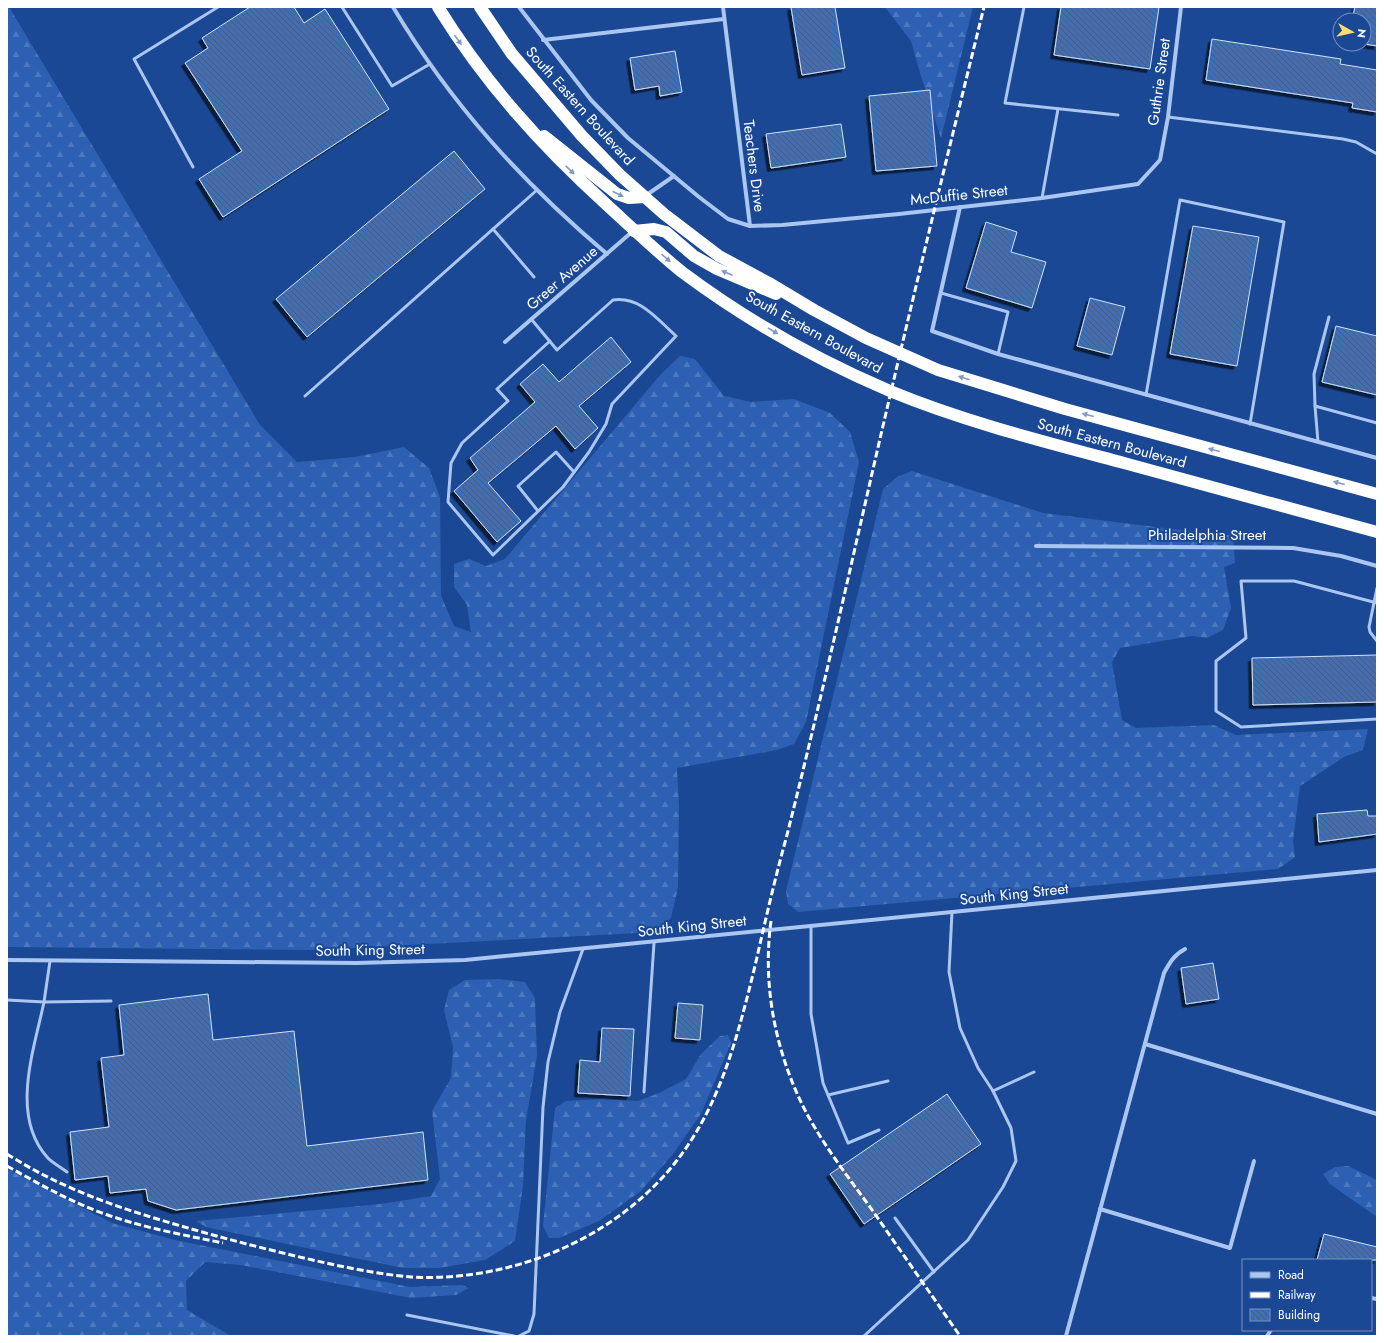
<svg xmlns="http://www.w3.org/2000/svg" width="1384" height="1343" viewBox="0 0 1384 1343" font-family="Jost,sans-serif">
<defs>
<pattern id="forest-firs" width="22" height="20" patternUnits="userSpaceOnUse"><rect width="22" height="20" fill="#2d60b2"/><path d="M5 1l3.5 6h-7zM16 11l3.5 6h-7z" fill="#4c78be"/></pattern>
<pattern id="building-back-hatch" width="6" height="6" patternUnits="userSpaceOnUse"><rect width="6" height="6" fill="#3e6eba"/><path d="M-1 5l2 2M0 0l6 6M5-1l2 2" fill="none" stroke="#465b7e"/></pattern>
<filter id="shadow"><feDropShadow dx="-3.5" dy="3.5" stdDeviation="0" flood-color="#0009"/></filter>
</defs>
<rect width="100%" height="100%" fill="#1a4894"/>
<g fill="url(#forest-firs)">
<path d="M7,7H9L260,425L297,462L355,457L404,447L429,468L440,497L441,596L454,626L471,632L467,605L454,587V564L469,559L486,566L505,559L661,374L680,356L695,359L724,396L751,402L794,399L830,413L850,432L859,462L806,722L794,744L777,750L677,768L679,806L678,887L671,918L657,932L312,950L7,947Z"/>
<path d="M885,7H973L941,138L920,73L911,41Z"/>
<path d="M912,471L1043,513L1220,535H1233L1235,563L1224,567L1231,608L1223,630L1207,638L1192,636L1120,648L1112,662L1122,720L1136,728L1214,725L1236,735L1368,729L1363,750L1344,757L1300,786L1293,841L1295,857L1278,869L798,912L788,904L786,891L883,489L897,477Z"/>
<path d="M499,979L525,982L535,998L537,1056L526,1120L523,1186L515,1241L485,1260L439,1268H403L206,1227L196,1221L381,1204L431,1196L440,1179L432,1111L451,1078L453,1047L444,1010L449,990L465,980Z"/>
<path d="M728,1035L731,1043L701,1114L673,1154L641,1191L599,1221L559,1238H549L543,1226L555,1108L566,1101L602,1099L638,1101L659,1093L686,1079L701,1054L720,1036Z"/>
<path d="M1348,1166L1377,1180V1217L1330,1184L1323,1174L1335,1167Z"/>
<path d="M7,1169L112,1223L175,1240L410,1287L462,1285L469,1288L456,1295L411,1298L241,1265L205,1262L186,1281L187,1310L231,1336H7Z"/>
</g>
<g fill="url(#building-back-hatch)" stroke="#d1e2fb" filter="url(#shadow)">
<path d="M250,7H294L304,23L325,9L389,109L223,217L199,179L242,151L185,63L208,48L202,38Z"/>
<path d="M791,7H835L845,68L802,75Z"/>
<path d="M1061,7H1159L1150,69L1054,55Z"/>
<path d="M1355,7H1377V46L1364,44V20H1352Z"/>
<path d="M1212,39L1341,59L1340,64L1377,70V112L1352,108L1353,103L1206,80Z"/>
<path d="M675,51L682,92L660,96L659,86L635,90L630,58Z"/>
<path d="M930,90L937,166L876,171L869,96Z"/>
<path d="M841,124L846,157L771,168L766,134Z"/>
<path d="M454,151L485,189L307,337L276,299Z"/>
<path d="M986,222L1017,232L1011,252L1046,262L1032,308L966,288Z"/>
<path d="M1193,226L1259,237L1237,366L1170,354Z"/>
<path d="M1090,298L1125,307L1112,355L1077,346Z"/>
<path d="M1336,326L1377,336V395L1322,382Z"/>
<path d="M611,337L631,362L579,406L598,428L575,449L556,426L488,483L521,521L497,542L454,491L478,470L470,458L535,402L520,384L543,364L559,382Z"/>
<path d="M1377,655V702L1253,705L1252,658Z"/>
<path d="M1367,810L1368,816H1377V834L1319,842L1317,814Z"/>
<path d="M1213,963L1219,999L1186,1004L1181,968Z"/>
<path d="M208,994L213,1040L294,1031L307,1146L423,1132L428,1180L176,1210L148,1201L146,1189L110,1193L108,1176L75,1180L70,1132L109,1127L101,1058L124,1055L119,1005Z"/>
<path d="M678,1003L703,1005L700,1040L675,1038Z"/>
<path d="M602,1028L634,1029L630,1096L578,1093L580,1060L600,1062Z"/>
<path d="M947,1094L981,1144L864,1224L830,1174Z"/>
<path d="M1324,1234L1377,1247V1260H1317Z"/>
</g>
<g fill="none" stroke-linecap="round" stroke-linejoin="round">
<g stroke="#abc6f0" stroke-width="3">
<path d="M342,7L392,86L430,64"/>
<path d="M1024,7L1005,103L1118,115"/>
<path d="M1168,117L1343,139L1356,142L1377,154"/>
<path d="M193,167L134,59L218,7"/>
<path d="M1042,198L1058,109"/>
<path d="M493,229L534,277"/>
<path d="M941,293L1008,312L998,354"/>
<path d="M532,320L557,350L613,300C640,296 657,319 676,336L612,404L606,424L589,452L563,487L493,555L448,502L451,463L462,443L508,401L497,389L550,341"/>
<path d="M1146,395L1180,200L1284,222L1250,424"/>
<path d="M305,396L537,190"/>
<path d="M1315,406L1314,374L1329,317"/>
<path d="M1318,442L1315,406L1377,423"/>
<path d="M538,511L518,486L556,452L574,472"/>
<path d="M1377,588L1369,627L1370,632L1377,641"/>
<path d="M1377,603L1294,581H1241L1246,638L1216,661V711L1241,727L1377,719"/>
<path d="M811,926V1014L823,1083L848,1143L879,1130"/>
<path d="M50,961L44,1002L111,1001"/>
<path d="M7,1000L44,1002C34,1050 10,1115 47,1157C52,1163 61,1167 67,1172"/>
<path d="M993,1091L1034,1072"/>
<path d="M644,1092L654,943"/>
<path d="M828,1095L888,1081"/>
<path d="M895,1218L934,1272"/>
<path d="M407,1315L514,1336"/>
<path d="M519,1336L529,1331L534,1314L543,1107L548,1062L560,1012L583,949"/>
<path d="M864,1336L968,1240L1003,1187L1016,1161L1011,1128L993,1091L978,1068L960,1028L949,972L952,912"/>
</g>
<g stroke="#abc6f0" stroke-width="4">
<path d="M393,7C451,104 521,181 607,254"/>
<path d="M519,7L591,100L628,138L699,197L728,219L750,226L782,225L899,214L1042,198L1138,184L1160,160L1168,117L1181,7"/>
<path d="M723,7L750,226"/>
<path d="M543,40L724,19"/>
<path d="M645,196L674,176"/>
<path d="M960,207L932,331L998,354L1377,458"/>
<path d="M505,342L633,231"/>
<path d="M1036,546L1293,548L1341,556L1377,566"/>
<path d="M7,960L356,963L465,960L1377,870"/>
<path d="M1145,1044L1377,1114"/>
<path d="M1100,1209L1230,1248L1254,1161"/>
<path d="M1371,1298L1377,1299"/>
<path d="M1066,1336L1164,973C1170,962 1174,955 1185,949"/>
<path d="M1267,1336L1271,1330"/>
</g>
<g stroke="#fff" stroke-width="12">
<path d="M438,7C485,83 541,145 607,205C632,228 656,251 682,272C745,319 817,360 890,391C965,422 1045,442 1124,463C1208,486 1293,509 1377,532"/>
<path d="M480,7L512,54L582,136L620,175L664,214L719,256L769,283L814,310L866,338L938,370L1065,409L1377,494"/>
<path d="M544,136L617,194L629,198L645,197"/>
<path d="M634,231L654,229L666,232L694,256L717,269L776,294"/>
</g>
<g stroke="#fff" stroke-width="3" stroke-dasharray="7 3" stroke-linecap="butt">
<path d="M771,921C762,987 776,1055 807,1114C825,1147 848,1177 870,1207C900,1250 930,1293 960,1336"/>
<path d="M7,1154C71,1195 141,1215 213,1235C253,1246 294,1256 335,1265C360,1270 386,1275 411,1277C507,1282 607,1243 670,1169C719,1111 737,1039 755,966C765,922 775,878 787,835C821,700 851,565 882,430C915,289 949,148 984,7"/>
<path d="M7,1166C39,1184 71,1202 105,1214C144,1228 184,1235 223,1243"/>
</g>
</g>
<defs><path id="oneway-solid" d="M-6-.8H1V-3.2L6.5 0L1 3.2V.8H-6Z"/></defs>
<g fill="#819ac4">
<use href="#oneway-solid" transform="translate(458 40) rotate(55)"/>
<use href="#oneway-solid" transform="translate(570 170) rotate(44)"/>
<use href="#oneway-solid" transform="translate(618 194) rotate(27)"/>
<use href="#oneway-solid" transform="translate(666 258) rotate(41)"/>
<use href="#oneway-solid" transform="translate(727 273) rotate(-157)"/>
<use href="#oneway-solid" transform="translate(773 331) rotate(31)"/>
<use href="#oneway-solid" transform="translate(964 378) rotate(-162)"/>
<use href="#oneway-solid" transform="translate(1088 415) rotate(-165)"/>
<use href="#oneway-solid" transform="translate(1214 450) rotate(-165)"/>
<use href="#oneway-solid" transform="translate(1339 483) rotate(-165)"/>
</g>
<g text-anchor="middle" dominant-baseline="central" stroke-width="4" stroke-linejoin="round" paint-order="stroke">
<g font-size="15" fill="#fff" stroke="#1a4894">
<text transform="translate(1159 82) rotate(-82)">Guthrie Street</text>
<text transform="translate(580 106) rotate(48)">South Eastern Boulevard</text>
<text transform="translate(754 166) rotate(83)">Teachers Drive</text>
<text transform="translate(959 195) rotate(-6)">McDuffie Street</text>
<text transform="translate(562 278) rotate(-41)">Greer Avenue</text>
<text transform="translate(814 332) rotate(29)">South Eastern Boulevard</text>
<text transform="translate(1112 443) rotate(15)">South Eastern Boulevard</text>
<text x="1207" y="535">Philadelphia Street</text>
<text transform="translate(1014 894) rotate(-6)">South King Street</text>
<text transform="translate(692 926) rotate(-6)">South King Street</text>
<text transform="translate(370 950) rotate(-1)">South King Street</text>
</g>
</g>
<rect width="1384" height="1343" fill="none" stroke="#ffffff" stroke-width="16"/>
<rect x="1242" y="1259" width="130" height="72" fill="#1a4894" stroke="#7691bf"/>
<rect x="1250" y="1272" width="20" height="6" fill="#abc6f0" stroke="#7691bf"/>
<text x="1278" y="1279" font-size="12" fill="#ffffff">Road</text>
<rect x="1250" y="1292" width="20" height="6" fill="#ffffff" stroke="#7691bf"/>
<text x="1278" y="1299" font-size="12" fill="#ffffff">Railway</text>
<rect x="1250" y="1309" width="20" height="12" fill="url(#building-back-hatch)" stroke="#7691bf"/>
<text x="1278" y="1319" font-size="12" fill="#ffffff">Building</text>
<g transform="translate(1352 32) rotate(98)"><circle r="19" fill="#1a4894" stroke="#7691bf"/>
<path d="M0-3L7 15L0 10L-7 15Z" fill="#ffdd69"/>
<text y="-6" font-size="11" font-weight="bold" text-anchor="middle" fill="#ffffff">N</text>
</g>
</svg>
